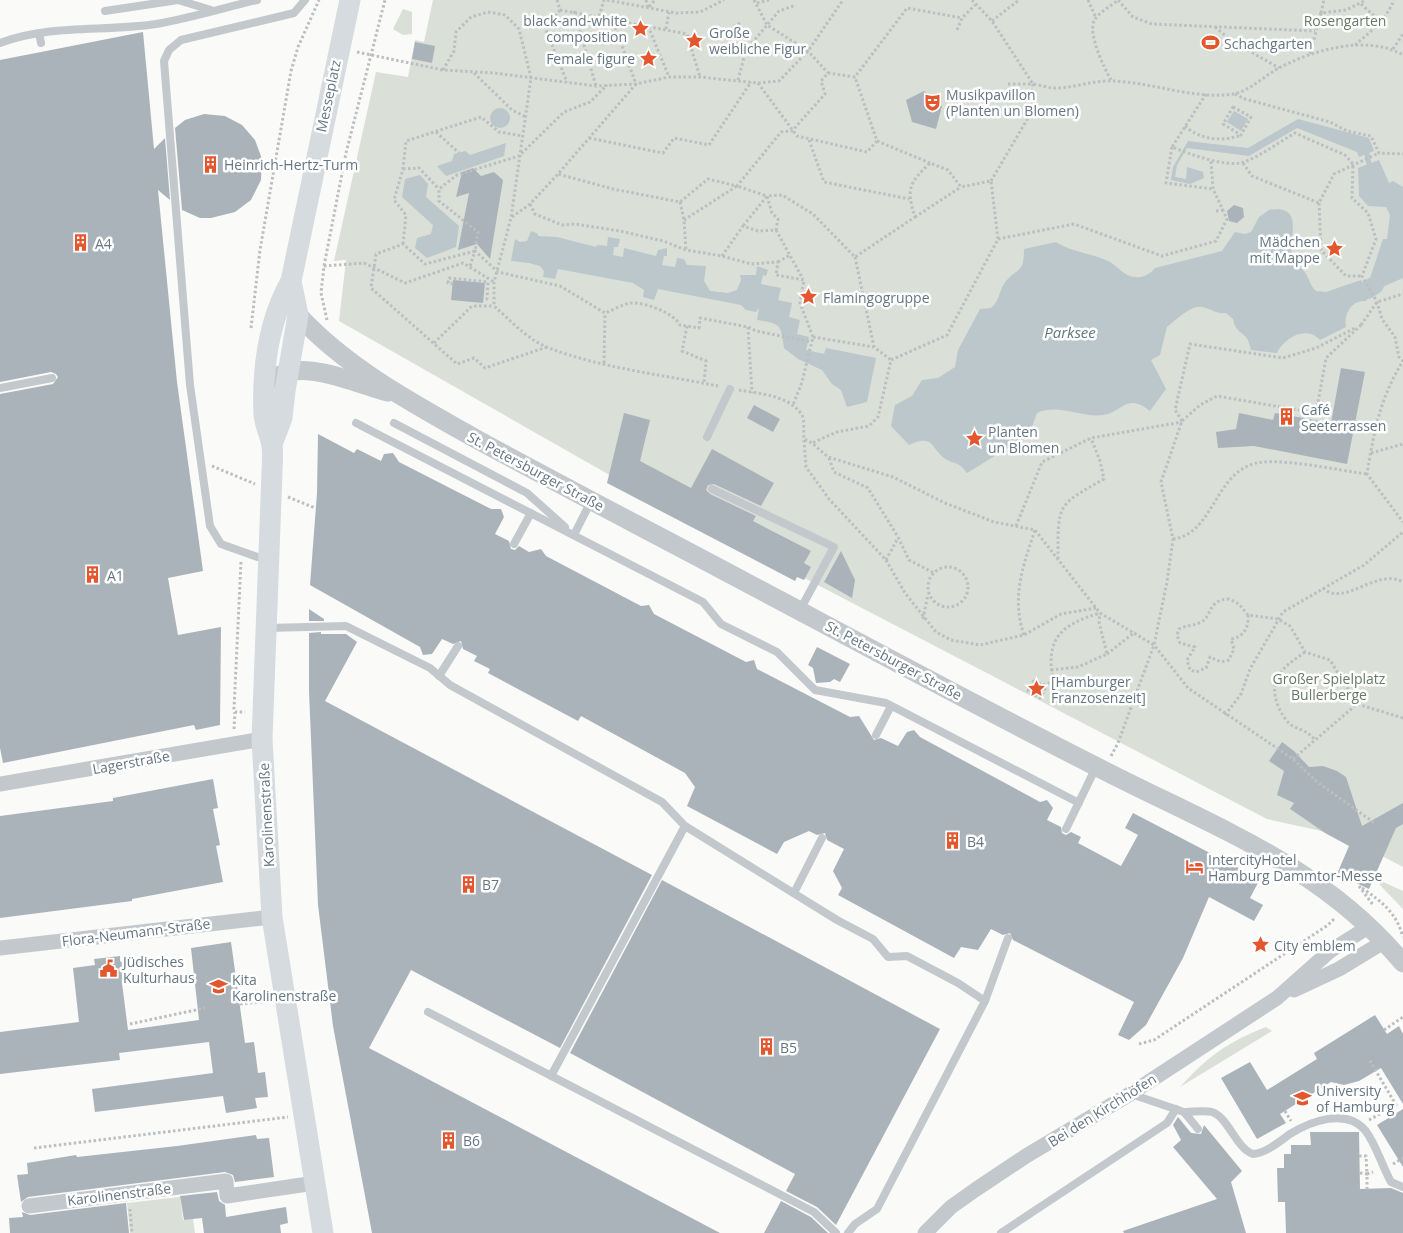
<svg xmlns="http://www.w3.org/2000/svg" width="1403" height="1233" viewBox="0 0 1403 1233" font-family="'Open Sans',sans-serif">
<rect width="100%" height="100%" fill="#fafaf8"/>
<g fill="#dadfd7">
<path d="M433,0H1403V867L1344,836L1267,819L643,494L339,321L346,260L334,261L376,72L408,77L415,40L424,42Z"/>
<path d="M403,9L412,12V34L403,35L393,29Z"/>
<path d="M1381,881L1403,891V909L1379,884Z"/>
<path d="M1266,1027L1272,1031L1180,1087C1208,1056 1228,1042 1266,1027Z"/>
<path d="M180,1197L183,1220L193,1219L195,1233H130L127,1203Z"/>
</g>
<g fill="#bbc7cb">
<circle cx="500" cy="118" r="10"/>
<path d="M1234,111L1248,119L1241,131L1227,122Z"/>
<path d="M1298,119L1369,138L1374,151L1359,157L1357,152L1297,128L1249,156L1187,148L1177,165L1175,177L1186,179L1187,167L1203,172L1204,178L1190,184L1171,180L1173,167L1188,141L1248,148Z"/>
<path d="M506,143L504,156L446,176L437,166L452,161L454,154L465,151L470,155Z"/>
<path d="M1379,160L1389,183L1393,181L1403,187V278L1378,289L1370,278L1383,239H1387L1390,215L1386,207L1368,206L1359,196L1358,168Z"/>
<path d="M420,175L428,184L426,197L459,226L456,247L427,258L415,248L417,238L431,234L433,225L402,197L405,179Z"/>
<path d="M1269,210C1306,204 1288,239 1292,256C1294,263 1299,266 1304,271C1309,277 1310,286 1316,291L1326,292L1361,280L1370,295L1366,301C1351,300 1344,314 1346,327L1320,340C1306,325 1284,338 1277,353L1251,350C1250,346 1248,339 1246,337C1239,330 1235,330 1233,319L1226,313C1216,314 1212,309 1202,307C1191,305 1176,320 1167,327L1160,355L1151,360L1166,389L1150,411C1126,392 1122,413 1103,415C1081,418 1059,403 1037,413L1029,435L967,473C958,460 954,465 944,458C930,447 934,434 909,445L891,426L895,405L912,396L922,380L938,378L955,367L958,350L980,309L991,308C1000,301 999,289 1006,281C1019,267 1024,273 1024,249L1056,242C1071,252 1091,253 1108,261C1118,266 1123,276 1135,277C1144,278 1150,274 1155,268L1222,251L1235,232L1245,234L1251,232L1259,217Z"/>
<path d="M531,231L538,234V236L557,237L596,247L597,245L607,246L608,237L620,239L618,247H614L613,255L623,257L624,248L656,256L658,250L667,248V256H664L662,265L675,267L677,258L684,259L687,265L706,266L704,281L710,291L728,293L737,290L741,280L740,275H756L757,266L768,270L766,276L763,275L761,284L781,288L778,300L792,303L789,317L800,320L797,334L809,337L806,350L824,354L826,348L876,358L867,402L847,407L841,390L832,384L822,370L798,359L784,348C781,324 781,324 757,320L759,308L756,312L746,310L741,305L658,289L654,300L643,297L644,290L633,283L558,269L555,279L543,277L544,271L540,266L529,263L511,261L515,239L520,242L527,241Z"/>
</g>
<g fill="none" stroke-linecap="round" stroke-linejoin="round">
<path stroke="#bbc7cb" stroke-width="5" d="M1367,154L1369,164"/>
<path stroke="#bbc7cb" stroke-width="18" d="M1367,290L1375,285"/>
</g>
<g fill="#aab3b9">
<path d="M143,32L154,149L165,138L170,200L158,190L177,382L203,571L168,578L178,635L221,627L220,725L196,730L194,725L3,763L0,748V394L53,384L58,377L56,374L51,372L0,382V60Z"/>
<path d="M415,42L435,46L432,63L412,59Z"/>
<path d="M924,91L942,106L936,129L912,122L906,100Z"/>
<path d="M204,114L225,116L242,125L255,140L262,159L261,180L251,200L235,212L211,218H200L182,210L175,128L185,120Z"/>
<path d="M473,168L481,176L494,172L503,180L490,259L477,244L458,250L469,193L456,197L462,172Z"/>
<path d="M1234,205L1243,208L1244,217L1237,223L1229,221L1227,211Z"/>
<path d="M453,280L485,283L483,303L451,300Z"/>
<path d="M1341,368L1365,372L1347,464L1254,446L1218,448L1216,432L1236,429L1239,413L1273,420L1275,413L1331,423Z"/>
<path d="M754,405L780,419L773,432L747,418Z"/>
<path d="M624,413L650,420L640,461L691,488L712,449L774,483L761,506L714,484L708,485L706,490L710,494L756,516L753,521L811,551L804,563L811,567L804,580L797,577L795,581L607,483Z"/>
<path d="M318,434L354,453L357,449L381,461L384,454L393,453L399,462L491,509H501L504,517L495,534L509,541L511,549L515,550L519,546L529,552L541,549L546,556L641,606L649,605L654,614L746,662L754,660L757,669L850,717L859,716L874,740L881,738L898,746L907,732L914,730L920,737L1040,802L1047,800L1053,808L1047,820L1061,827L1062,833L1066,835L1071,832L1081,837L1078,843L1121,866L1138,835L1125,828L1133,813L1260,879L1250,898L1263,905L1254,921L1209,897L1183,958L1146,1025L1129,1040L1118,1035L1134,1002L1013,940L1010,933L1003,935L991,929L978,950L961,947L954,958L838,895L842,888L833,871L844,849L827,840L825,833L817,835L809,831L784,842L777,854L687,806L695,787L685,773L581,716L578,721L488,673L490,669L474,661L477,656L463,649L461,641L453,644L442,639L432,654L423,655L420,647L310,585L317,493Z"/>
<path d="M841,551L855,580L852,598L824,582Z"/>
<path d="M309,609L324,619V621H309Z"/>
<path d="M321,632V634H346L357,642L325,701L652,875L560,1048L411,970L369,1048L720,1233H372L333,1026L318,905L309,691V633Z"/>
<path d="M817,647L850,664L840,682L834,679L830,682L816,683L813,668L808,665Z"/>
<path d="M1282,742L1294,751L1309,767L1323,766L1337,771L1346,777L1362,826L1403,803V824L1396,828L1369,889L1337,874L1349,846L1325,833L1299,815L1290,809L1294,803L1277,795L1284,771L1269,761Z"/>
<path d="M213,779L218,808L213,809L220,845L216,846L223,882L132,899V901L0,918V816L113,801V798Z"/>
<path d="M662,880L940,1029L836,1225L817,1207L786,1191L795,1174L570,1053Z"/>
<path d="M231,942L245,1043L254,1042L258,1073L265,1072L268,1097L255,1098L257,1108L226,1113L223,1096L95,1112L92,1089L213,1073L209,1042L119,1053L120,1060L0,1074V1032L79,1022L73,968L95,965L94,959L120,956V961L125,965L127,979L122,983L128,1030L199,1020L191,948Z"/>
<path d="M1375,1015L1387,1034L1399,1026L1403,1034V1104L1381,1068L1359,1081L1344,1085L1331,1082L1280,1114L1286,1123L1257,1139L1221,1078L1250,1062L1267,1090L1317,1059L1314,1053Z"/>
<path d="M1403,1109V1167L1377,1125Z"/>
<path d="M1178,1117L1191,1133L1201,1134L1204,1125L1242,1171L1231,1182L1246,1233H1124L1123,1231L1217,1199L1173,1147L1181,1140L1173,1125Z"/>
<path d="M1310,1132H1359L1360,1189L1391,1188L1403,1193V1233H1286L1285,1202H1278L1277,1168H1284V1154H1291V1145H1311Z"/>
<path d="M256,1135L257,1139L269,1138L274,1177L235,1182L233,1175L225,1172L28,1197L21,1202L17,1175L28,1174L27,1163L76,1155L77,1157L177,1146Z"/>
<path d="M217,1192L219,1201L225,1205L226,1217L286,1207L288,1223L280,1225L281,1233H204L202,1218L184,1220L180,1196Z"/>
<path d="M781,1201L811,1217L828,1233H764Z"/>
<path d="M126,1203L129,1233H10L9,1218L23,1217L22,1212L30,1215Z"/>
</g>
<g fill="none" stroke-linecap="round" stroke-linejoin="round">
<g stroke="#bbbfc2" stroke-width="3" stroke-dasharray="2.5 2.5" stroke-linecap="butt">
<path d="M557,0L560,10"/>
<path d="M607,0L676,13L700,12L724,0"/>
<path d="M646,0L648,8L655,0"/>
<path d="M754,0L767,25L808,51L828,73"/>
<path d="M972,0L992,21L1033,84C1039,85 1046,87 1052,88C1072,89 1092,80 1112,81C1152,82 1194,100 1233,94C1250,91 1264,76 1279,68C1313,50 1367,34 1403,55"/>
<path d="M1088,0L1096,18"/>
<path d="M757,3L769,0"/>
<path d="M1361,4L1381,22"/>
<path d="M560,10L687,34L700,77"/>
<path d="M560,10L546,30L567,82"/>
<path d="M574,11L596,86"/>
<path d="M1321,13L1324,0"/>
<path d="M599,16L604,0"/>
<path d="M612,18L636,84L558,174L613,189L680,202L708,179L737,186L781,132L792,131L825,94L821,81L828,73L855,77L907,8L962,18"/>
<path d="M992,21L1019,0"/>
<path d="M740,23L732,28L746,50"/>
<path d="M648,26L669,77"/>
<path d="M1215,27L1232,41L1279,68"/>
<path d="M666,29L669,12"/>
<path d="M957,30L962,18L975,5"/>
<path d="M1355,45C1370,32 1386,20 1394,0"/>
<path d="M1393,49L1403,34"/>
<path d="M357,52L443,70L494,73L596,86L636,84L669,77H700L758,83L779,81L808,51L843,0"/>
<path d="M1310,54L1321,13L1346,10L1366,0"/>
<path d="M443,70L454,51L456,32L471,17L488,12L505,15L519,29L531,78L511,218L494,282V306C510,320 528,340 549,348C601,368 664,375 718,386"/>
<path d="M474,73L512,110L526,117"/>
<path d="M738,80L746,50L779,11L796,5"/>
<path d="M1111,80C1104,68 1088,34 1094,21C1098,13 1111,6 1118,0L1133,17L1152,24L1315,31"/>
<path d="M758,83L797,136L867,152L877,141L855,77"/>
<path d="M1206,94L1172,147C1189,154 1227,168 1244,162C1261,156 1279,142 1295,133L1345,155L1353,164L1352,198L1368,213L1376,239L1362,276L1377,302L1382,319L1395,337L1399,357L1403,361C1380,398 1374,431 1367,474L1403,522"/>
<path d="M1235,94L1245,99L1330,122L1347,131L1371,136L1379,153L1403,154"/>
<path d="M1233,107L1251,117L1241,135L1223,124Z"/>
<path d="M1185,126C1200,140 1223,142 1241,135"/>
<path d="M436,132L459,153"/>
<path d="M589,138L663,153L674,138L709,145L751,82"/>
<path d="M809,140L824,182L909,199"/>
<path d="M877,141L930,163"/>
<path d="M1172,147L1166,183L1213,189"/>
<path d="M1243,163L1252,176L1319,203L1334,174L1379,153"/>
<path d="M403,169L419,168L439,189"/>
<path d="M991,181L1028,118L1033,84H1007"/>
<path d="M680,202L684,220L686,250"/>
<path d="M1319,203L1321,250L1346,276H1362"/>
<path d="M530,204L535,214L562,225L575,224L620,231L663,241L686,250L722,256L751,264L778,262L776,275L804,280L800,303L813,337L802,382L793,405"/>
<path d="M1216,211L1224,210"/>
<path d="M512,217L530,204L558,174"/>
<path d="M915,217L961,187"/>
<path d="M684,220L737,186L767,196L743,226"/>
<path d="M776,230L803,279"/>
<path d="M998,239L1074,224L1162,256L1216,241L1227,219L1213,189L1211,161"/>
<path d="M403,244L406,215L394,200L403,169L406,141L481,117L499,132L523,136"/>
<path d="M722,256L743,226L758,231L776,230L778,219L772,213L767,196L782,195L813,214L855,257L915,217C906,189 909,183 930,163L948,170L961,187L991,181L998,239L947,335L891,360L878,417L869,426L837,432L812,443"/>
<path d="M855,257L874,347"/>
<path d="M778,262L790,255"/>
<path d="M324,266L364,263L405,283L463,263L494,282"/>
<path d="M470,266L475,251L498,272L560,286L605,313C613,310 623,304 631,303C645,302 674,313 680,325L699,328L700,318L748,327L756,331L811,342"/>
<path d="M453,284L448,283L449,278L488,282L487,299L484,300"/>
<path d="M327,320L321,293L324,266L346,153L385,0"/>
<path d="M1361,325L1377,302L1403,294"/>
<path d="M687,326L682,351L706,361L704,383"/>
<path d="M748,327L752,393"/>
<path d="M251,328L260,250L291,71L298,47L319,0"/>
<path d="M813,337L874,347L891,360"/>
<path d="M434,343L472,306H494"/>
<path d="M547,347L485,368L474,358L457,364L371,288L376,254L403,244L425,264L475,251L478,232L439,201V189L457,175L519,156L564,112L590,102L607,85"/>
<path d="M604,363L605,313"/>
<path d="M739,390C760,394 789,395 802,415C805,421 803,432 804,439L812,443L828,457L893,477L945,503L994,522L1035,530L1100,613L1154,645L1188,688L1293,759L1317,782L1376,824"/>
<path d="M1182,421L1175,410L1190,344L1283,358L1316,348L1355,328"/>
<path d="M804,440L806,467L829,499L886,560L905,593L936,632L951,640L980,645L1024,635L1061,614L1096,608"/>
<path d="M1371,453L1403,444"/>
<path d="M829,458L834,472L868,488L898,537L909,560L934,573"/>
<path d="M212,466L255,484"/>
<path d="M288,497L315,508"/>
<path d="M1016,526L1042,462L1091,438L1182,422"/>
<path d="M1173,539C1212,534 1214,479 1250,465C1272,455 1341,471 1367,474"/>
<path d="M1058,559C1058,504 1056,506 1104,479L1100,461L1091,438"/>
<path d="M886,560L898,538"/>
<path d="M241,562L234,709L235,712H245"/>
<circle cx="948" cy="587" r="20"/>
<path d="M1323,588C1344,608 1377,567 1403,582"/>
<path d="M1248,615C1249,627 1244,637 1231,639L1234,649L1229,660L1221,662L1210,657L1206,668L1196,672L1190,670L1187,660L1195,647L1180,643L1177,635L1179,629C1186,625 1193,626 1199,623C1213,618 1206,600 1229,599L1239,604L1248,615L1278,619L1290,626L1305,652L1330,660L1357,704L1403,718"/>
<path d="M923,619L928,594"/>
<path d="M1024,635C1011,597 1023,566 1035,530"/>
<path d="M1305,652C1283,668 1266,678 1279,708C1281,713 1287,723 1293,726C1302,731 1308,731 1315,740"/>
<path d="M1107,654L1135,632"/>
<path d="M1051,670L1078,667L1107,654L1099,622L1100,613"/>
<path d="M1034,680L1046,687L1040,698L1028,691Z"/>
<path d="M1043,685L1049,683L1053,679C1045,637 1063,624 1100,613"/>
<path d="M1225,715L1241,694L1250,669L1283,612L1364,565L1403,532"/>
<path d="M234,729L235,712"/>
<path d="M1111,756L1118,743L1154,645L1167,582L1173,539L1161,482L1182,421L1200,405L1217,396L1316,413L1326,358L1361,325"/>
<path d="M1293,759L1357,704"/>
<path d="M1359,886L1374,906"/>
<path d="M1362,888C1382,902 1396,912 1403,937"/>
<path d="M240,1004L269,1001"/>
<path d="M130,1024L205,1008"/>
<path d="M1384,1030L1403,1017"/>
<path d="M1139,1044L1154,1040L1328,925L1335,918"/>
<path d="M1285,1111L1291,1121"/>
<path d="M1369,1120L1396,1105L1369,1059"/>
<path d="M34,1148L288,1117"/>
<path d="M1359,1156H1366L1367,1174L1373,1172"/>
<path d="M1393,1164L1403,1158"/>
<path d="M1360,1173L1367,1174V1190"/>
<path d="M130,1209L132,1233"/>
</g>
<g stroke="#c3c8cc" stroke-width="8">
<path d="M105,11L178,0L211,10"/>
<path d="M39,33L41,43"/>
<path d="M0,43C50,24 103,32 156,24C190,18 223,8 257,0"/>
<path d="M0,388L52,378"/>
<path d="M356,423L703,602L721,624L777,652L815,690L886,703L1079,803"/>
<path d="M394,423L527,493L565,527"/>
<path d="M707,437L730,389"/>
<path d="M712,489L834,547L800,610"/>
<path d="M574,535L591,501"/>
<path d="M514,544L531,513"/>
<path d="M266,560L221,544L210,526L190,385L164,61L169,50L181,40L294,13L305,0"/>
<path d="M267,628L346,626L430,668L450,685L662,802L685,826L837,920L873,939L888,957L907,956L958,983L985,1001L1008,938"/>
<path d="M439,676L458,646"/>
<path d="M876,735L891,706"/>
<path d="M1066,829L1096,767"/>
<path d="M794,893L822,838"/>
<path d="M428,1012L814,1212L836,1233"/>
<path d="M551,1076L685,826"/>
<path d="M1131,1094L1184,1112L1198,1129"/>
<path d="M1184,1112C1192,1112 1205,1110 1212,1112C1228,1117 1236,1148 1253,1154C1266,1153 1279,1142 1290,1134C1311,1121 1346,1108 1365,1130C1376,1144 1382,1166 1391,1182L1403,1187"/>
<path d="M848,1233L855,1224L877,1209L985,1001"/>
<path d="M1001,1233L1167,1123L1176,1109"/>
</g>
<g stroke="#c3c8cc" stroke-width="15">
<path d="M0,784L262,739"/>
<path d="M0,948L272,917"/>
<path d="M1294,990L1339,969L1385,941"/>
<path d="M29,1206L226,1181L227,1196L315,1183"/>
<path d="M925,1233L951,1207L975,1190L1026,1156L1130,1094L1277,998L1330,951L1370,926"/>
</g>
<g stroke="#c3c8cc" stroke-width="19">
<path d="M298,315C348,369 414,404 478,440C533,470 588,499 643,528C796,608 947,691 1101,769C1210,825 1322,865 1403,963"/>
<path d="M265,384C272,379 280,374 289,372C316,365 361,385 388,392"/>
</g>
<g stroke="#d6dbdf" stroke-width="21">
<path d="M272,444L282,418L285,391L298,315L291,281"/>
<path d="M323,1233L272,917L262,739L272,472C272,462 274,451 271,441C269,433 265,424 264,415C262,369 268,322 291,281L350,0"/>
</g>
</g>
<defs>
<symbol id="sight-bare" viewBox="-9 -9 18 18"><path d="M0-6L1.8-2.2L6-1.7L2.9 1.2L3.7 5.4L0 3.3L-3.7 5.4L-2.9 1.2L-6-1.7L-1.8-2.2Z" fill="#e4572e" stroke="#fff" stroke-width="2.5" paint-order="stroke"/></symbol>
<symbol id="stadium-bare" viewBox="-9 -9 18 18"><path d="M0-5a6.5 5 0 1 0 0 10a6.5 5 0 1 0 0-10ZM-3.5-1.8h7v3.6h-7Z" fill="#e4572e" stroke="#fff" stroke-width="2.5" paint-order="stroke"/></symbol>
<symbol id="theatre-bare" viewBox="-9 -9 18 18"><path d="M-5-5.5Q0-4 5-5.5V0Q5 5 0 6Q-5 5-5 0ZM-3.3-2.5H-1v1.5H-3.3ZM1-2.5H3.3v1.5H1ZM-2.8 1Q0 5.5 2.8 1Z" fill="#e4572e" stroke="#fff" stroke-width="2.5" paint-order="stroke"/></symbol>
<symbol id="building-bare" viewBox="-9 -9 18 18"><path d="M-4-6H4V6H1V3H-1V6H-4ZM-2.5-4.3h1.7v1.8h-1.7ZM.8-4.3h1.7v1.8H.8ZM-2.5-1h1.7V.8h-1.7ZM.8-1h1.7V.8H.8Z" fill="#e4572e" stroke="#fff" stroke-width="2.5" paint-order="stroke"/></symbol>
<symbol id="hotel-bare" viewBox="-9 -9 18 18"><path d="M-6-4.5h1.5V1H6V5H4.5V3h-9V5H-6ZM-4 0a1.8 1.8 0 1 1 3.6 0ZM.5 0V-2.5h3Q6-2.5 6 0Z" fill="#e4572e" stroke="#fff" stroke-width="2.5" paint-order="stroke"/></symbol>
<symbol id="civic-bare" viewBox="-9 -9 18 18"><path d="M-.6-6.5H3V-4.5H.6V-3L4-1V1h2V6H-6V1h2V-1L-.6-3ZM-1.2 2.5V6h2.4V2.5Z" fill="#e4572e" stroke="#fff" stroke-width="2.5" paint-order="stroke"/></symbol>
<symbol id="school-bare" viewBox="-9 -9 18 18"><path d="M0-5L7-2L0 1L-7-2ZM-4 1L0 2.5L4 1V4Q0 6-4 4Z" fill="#e4572e" stroke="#fff" stroke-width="2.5" paint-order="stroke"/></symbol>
<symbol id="university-bare" viewBox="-9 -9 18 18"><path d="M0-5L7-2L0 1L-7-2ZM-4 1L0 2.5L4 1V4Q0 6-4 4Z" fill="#e4572e" stroke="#fff" stroke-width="2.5" paint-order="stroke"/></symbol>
</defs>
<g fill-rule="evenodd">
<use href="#sight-bare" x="628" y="16" width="25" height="25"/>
<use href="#sight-bare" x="682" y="28" width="25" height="25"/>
<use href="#stadium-bare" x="1198" y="30" width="25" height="25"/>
<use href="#sight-bare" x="636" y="46" width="25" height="25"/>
<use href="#theatre-bare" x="920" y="90" width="25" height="25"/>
<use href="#building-bare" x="198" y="152" width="25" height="25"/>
<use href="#building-bare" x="68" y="230" width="25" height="25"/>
<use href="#sight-bare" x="1322" y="236" width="25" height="25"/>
<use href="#sight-bare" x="796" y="284" width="25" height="25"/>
<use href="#building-bare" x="1274" y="404" width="25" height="25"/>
<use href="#sight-bare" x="962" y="426" width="25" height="25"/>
<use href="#building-bare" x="80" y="562" width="25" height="25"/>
<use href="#sight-bare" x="1024" y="676" width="25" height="25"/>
<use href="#building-bare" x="940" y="828" width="25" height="25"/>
<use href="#hotel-bare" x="1182" y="854" width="25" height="25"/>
<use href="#building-bare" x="456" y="872" width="25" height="25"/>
<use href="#sight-bare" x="1248" y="932" width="25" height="25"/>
<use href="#civic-bare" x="96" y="956" width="25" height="25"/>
<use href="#school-bare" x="206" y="974" width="25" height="25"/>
<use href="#building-bare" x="754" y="1034" width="25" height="25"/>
<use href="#university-bare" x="1290" y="1086" width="25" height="25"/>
<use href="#building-bare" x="436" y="1128" width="25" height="25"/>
</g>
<g text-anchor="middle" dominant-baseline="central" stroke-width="5" stroke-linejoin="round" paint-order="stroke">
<g font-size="14" fill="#657683" stroke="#fff" text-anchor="start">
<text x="627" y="20" text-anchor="end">black-and-white<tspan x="627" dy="16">composition</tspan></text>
<text x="709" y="32">Große<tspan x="709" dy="16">weibliche Figur</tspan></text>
<text x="1224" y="43">Schachgarten</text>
<text x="635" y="58" text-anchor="end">Female figure</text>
<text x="946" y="94">Musikpavillon<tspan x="946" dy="16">(Planten un Blomen)</tspan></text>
<text x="224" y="164">Heinrich-Hertz-Turm</text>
<text x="1320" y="241" text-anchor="end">Mädchen<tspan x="1320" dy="16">mit Mappe</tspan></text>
<text x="95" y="243">A4</text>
<text x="823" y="297">Flamingogruppe</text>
<text x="1301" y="409">Café<tspan x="1301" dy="16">Seeterrassen</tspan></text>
<text x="988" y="431">Planten<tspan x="988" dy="16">un Blomen</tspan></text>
<text x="107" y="575">A1</text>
<text x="1051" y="681">[Hamburger<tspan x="1051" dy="16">Franzosenzeit]</tspan></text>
<text x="967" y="841">B4</text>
<text x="1208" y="859">IntercityHotel<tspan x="1208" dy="16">Hamburg Dammtor-Messe</tspan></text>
<text x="482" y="884">B7</text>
<text x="1274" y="945">City emblem</text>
<text x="123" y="961">Jüdisches<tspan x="123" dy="16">Kulturhaus</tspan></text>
<text x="232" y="979">Kita<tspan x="232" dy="16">Karolinenstraße</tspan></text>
<text x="780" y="1047">B5</text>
<text x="1316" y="1090">University<tspan x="1316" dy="16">of Hamburg</tspan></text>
<text x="463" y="1140">B6</text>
</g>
<g font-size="14" fill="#687a64" stroke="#fff">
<text x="1345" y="20">Rosengarten</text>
<text x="1329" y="678">Großer Spielplatz<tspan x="1329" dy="16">Bullerberge</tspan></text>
</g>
<g font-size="14" fill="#657683" stroke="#fff">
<text transform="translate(328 96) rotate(-78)">Messeplatz</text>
<text transform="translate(536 471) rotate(28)">St. Petersburger Straße</text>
<text transform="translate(894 660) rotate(28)">St. Petersburger Straße</text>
<text transform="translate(131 762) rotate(-10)">Lagerstraße</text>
<text transform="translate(266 815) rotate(-93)">Karolinenstraße</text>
<text transform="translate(136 932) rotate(-7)">Flora-Neumann-Straße</text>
<text transform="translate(1102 1110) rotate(-32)">Bei den Kirchhöfen</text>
<text transform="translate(119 1194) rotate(-7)">Karolinenstraße</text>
</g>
<g font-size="15" font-style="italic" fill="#60757c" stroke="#fff">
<text x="1070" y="332">Parksee</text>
</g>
</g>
</svg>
